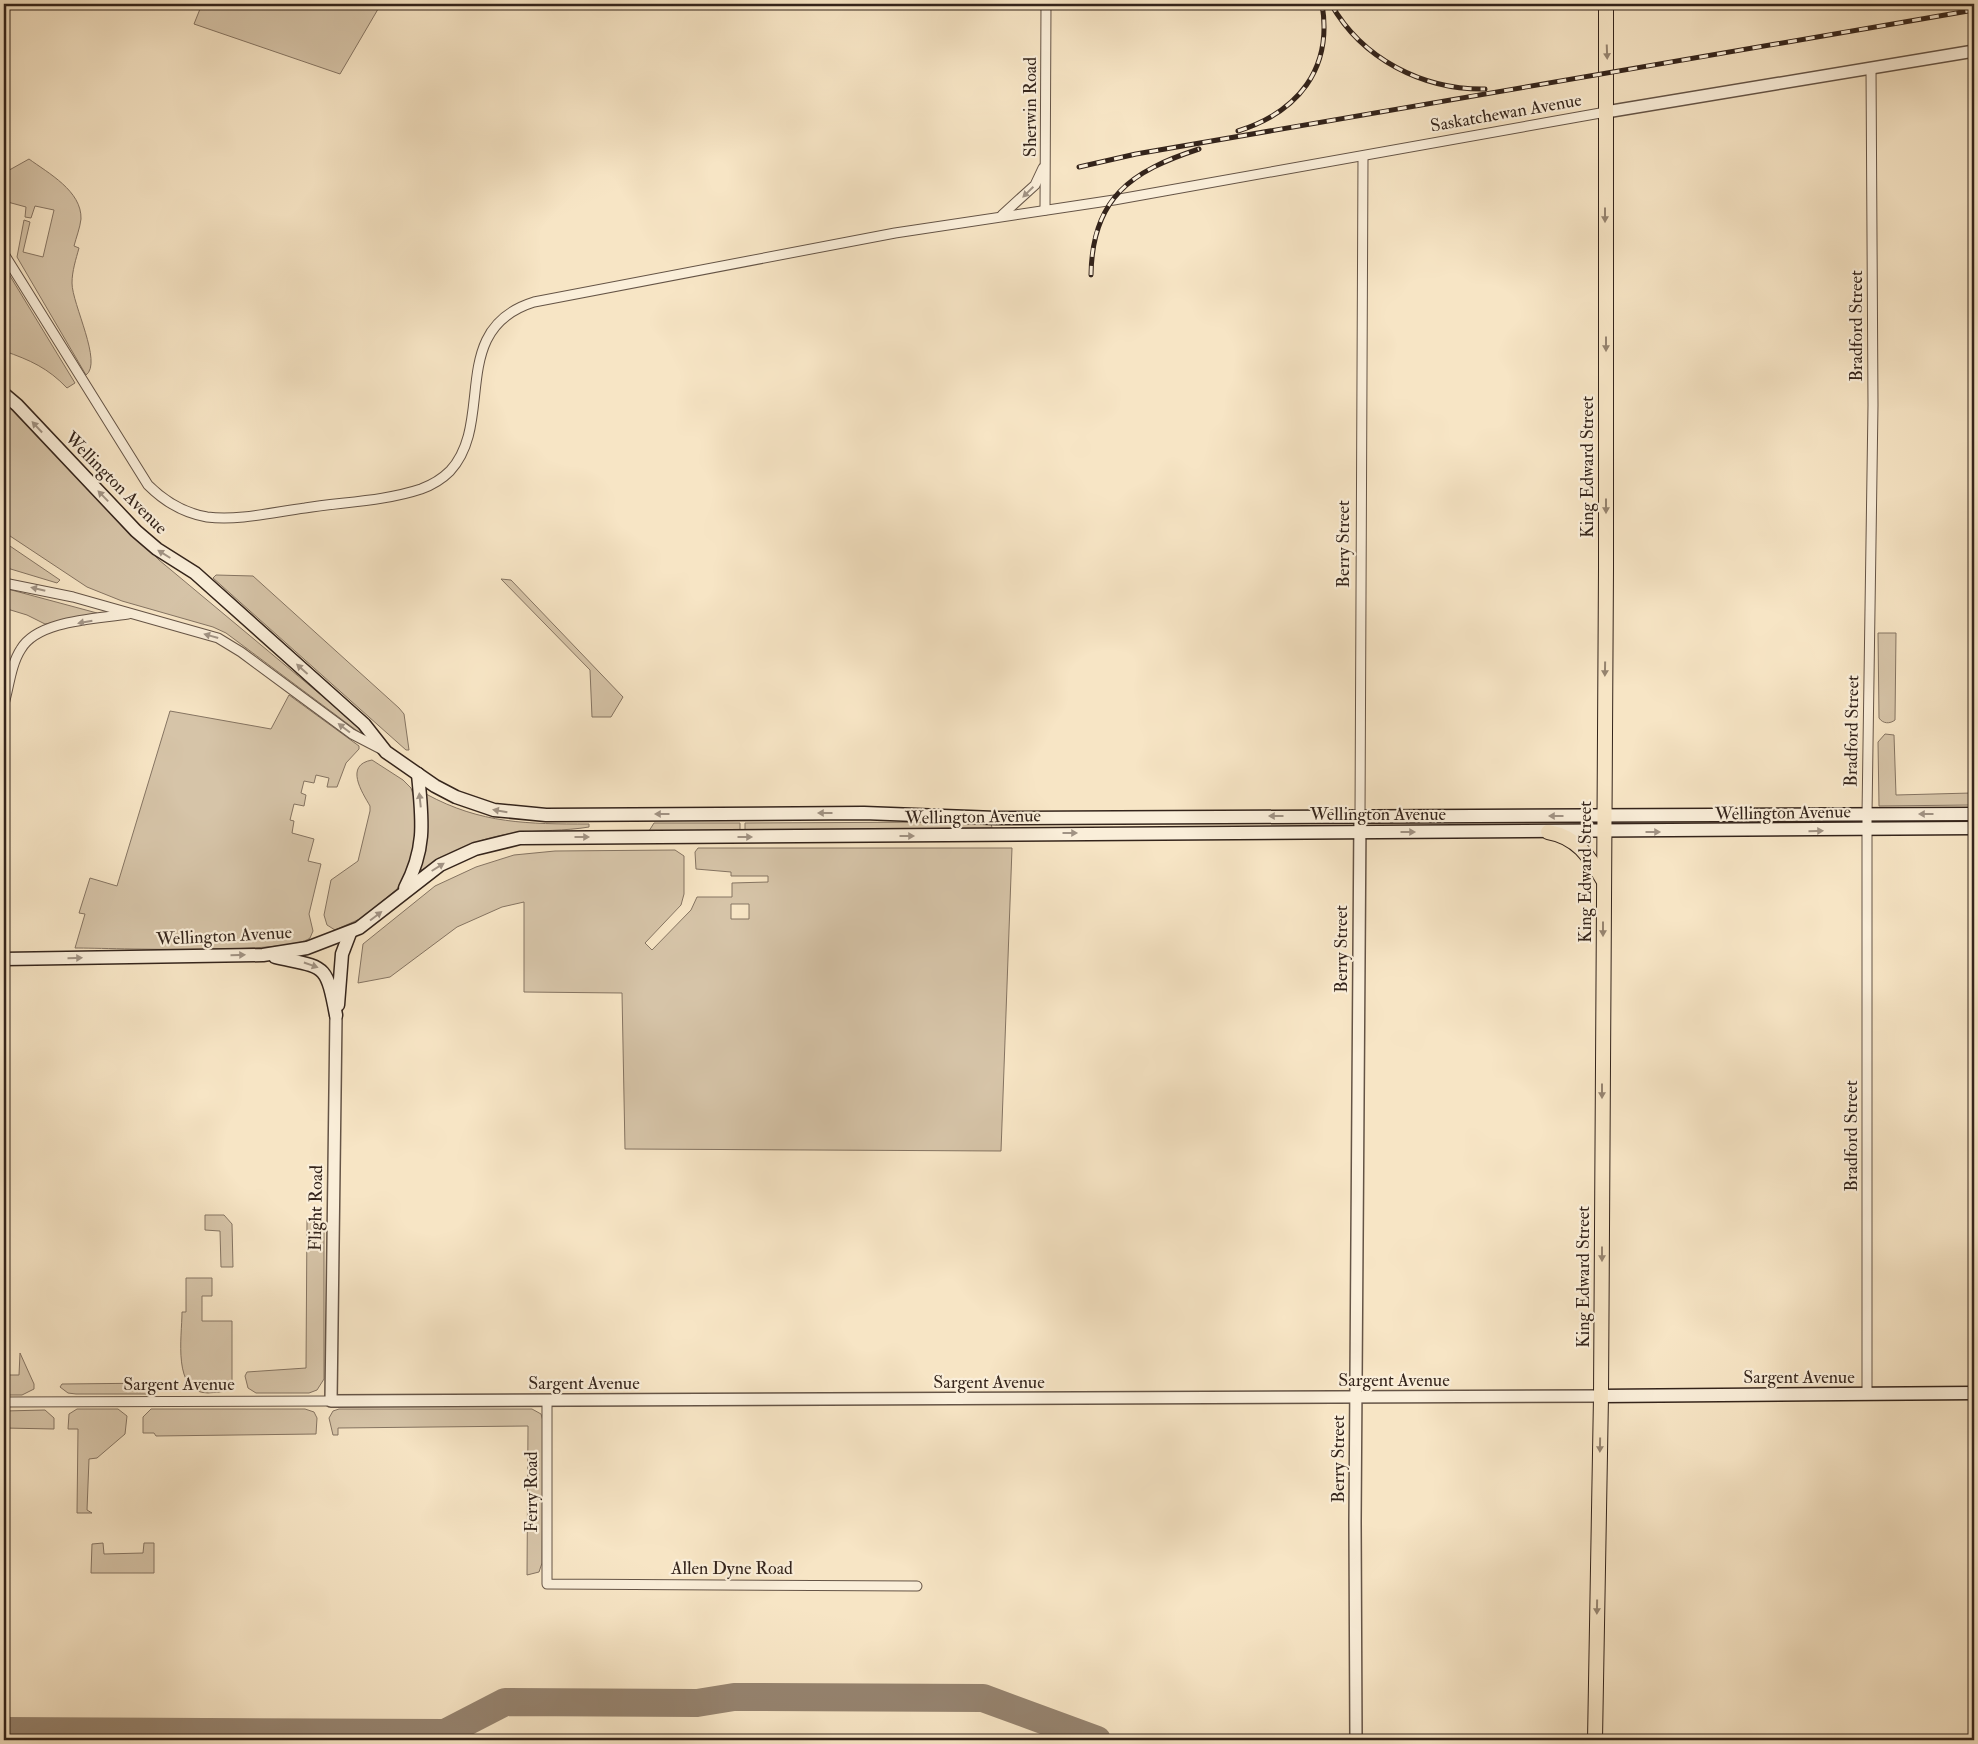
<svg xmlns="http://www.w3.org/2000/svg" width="1978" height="1744" viewBox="0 0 1978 1744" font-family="'IM FELL Double Pica',serif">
<rect width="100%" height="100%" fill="#f7e5c5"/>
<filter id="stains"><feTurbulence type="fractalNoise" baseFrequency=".004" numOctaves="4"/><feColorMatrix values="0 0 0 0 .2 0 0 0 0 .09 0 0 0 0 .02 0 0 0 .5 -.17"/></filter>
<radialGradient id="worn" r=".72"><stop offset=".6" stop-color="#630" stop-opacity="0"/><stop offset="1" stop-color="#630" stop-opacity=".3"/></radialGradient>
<g fill="#d6c4a8" stroke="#857462" fill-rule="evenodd">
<path d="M202,4H381L340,74L194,24Z"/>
<path d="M29,159C48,173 82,191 81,219C80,228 76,238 74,246L79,248C76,259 72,271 72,283C72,304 103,363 86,375L17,257L24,220L30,222L23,252L43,257L54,210L35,206L31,218L25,217L26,207L4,201V173Z"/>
<path d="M4,266L75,383L67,388C48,368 30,360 4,351Z"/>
<path d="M4,400L159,560L363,730L360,733L226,633L213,627L122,601L87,587L4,532Z"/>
<path d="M4,542L60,580L57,583L4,567Z"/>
<path d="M216,575L253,576L399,708L404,714L409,750H406L213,578Z"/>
<path d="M501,579L511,580L623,697L611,717H592L590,670Z"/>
<path d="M4,588L97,613V615L45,624L27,615L4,608Z"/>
<path d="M1878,633H1896L1895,720C1890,724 1883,724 1879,718Z"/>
<path d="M289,695L359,746V749L346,763L337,787H327L329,778L316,775L314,783L304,781L301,793L306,795L304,806L294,804L290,820L294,821L292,833L314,839L308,861L321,864L309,914L313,931L310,938C290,955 112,948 75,948L85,914L79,913L90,878L117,886L170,711L271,729Z"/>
<path d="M1885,734L1894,735L1896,795L1971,793V805L1879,806L1878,742Z"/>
<path d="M372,760L403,780L411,788L415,801L417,839L404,878L397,889L362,918L335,930L327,925L324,915L331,880L358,861L370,811V806C362,792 344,765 372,760Z"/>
<path d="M426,794C481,824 528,824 589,824V827C565,831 540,830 516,833C481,837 451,851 422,870L420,868L424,796Z"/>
<path d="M954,822L991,823L992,828L745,830V823Z"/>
<path d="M654,823H740V830L649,831Z"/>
<path d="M698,848H1012L1001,1151L625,1149L622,993L524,992V902L502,907L457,927L390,977L358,983L363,944L435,886L476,867L514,855L555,851L675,850L684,856V894L681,905L645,943L652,950L691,910L697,897H732V883L768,882V876H731V872L696,869L695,852ZM731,904H749V919H731Z"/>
<path d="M205,1215H224L232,1224L233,1267H221L220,1231L205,1230Z"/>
<path d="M307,1219L317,1220L324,1225V1379L317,1390L309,1393H256L248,1388L245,1376L247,1372L306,1368Z"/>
<path d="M186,1278H212V1296H202V1321H232V1382L231,1388C223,1393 216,1392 208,1393C172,1393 182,1337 182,1312H186Z"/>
<path d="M20,1353L34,1384V1389L22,1395H4V1375H19Z"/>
<path d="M160,1383L161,1388L159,1391L150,1394H76L68,1393L60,1387L62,1384Z"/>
<path d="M77,1409H118L127,1416L125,1434L97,1458L89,1459L87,1510L92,1513H77L78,1429H68L69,1414Z"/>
<path d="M151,1409H305L314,1412L317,1418L316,1434L156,1436L154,1433H143V1417Z"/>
<path d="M339,1409H532L541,1414L543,1421L542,1563L539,1572L527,1575L528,1426L338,1428V1435H333L329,1418L333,1411Z"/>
<path d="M45,1410L54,1418V1429L4,1428V1411Z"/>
<path d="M103,1543L104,1554L143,1553L144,1543H154V1573H91L92,1544Z"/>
</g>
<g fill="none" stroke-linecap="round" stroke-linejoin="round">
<path stroke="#968470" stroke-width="28" d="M4,1731L445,1733L505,1702L697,1703L734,1697L983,1698L1097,1740"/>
<defs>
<g id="minor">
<path d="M1045,210L1046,4"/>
<path d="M1002,215L1035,185L1043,168"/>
<path d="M4,254L148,485C165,502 183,513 207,517C239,521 274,512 305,508C343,502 385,501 421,489C432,485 442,479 450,471C496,421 447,329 534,302L895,233L1114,200L1606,112"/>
<path d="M4,583L73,597L218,638L241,652L352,734L381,749"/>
<path d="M4,704C9,687 11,664 21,649C38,620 97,619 128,614"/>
<path d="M1360,816L1363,157"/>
<path d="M1867,1394V814L1873,405L1871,68"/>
<path d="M547,1401V1584L917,1586"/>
<path d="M4,1402L331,1401"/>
</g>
<g id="tertiary">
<path d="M1606,112L1974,51"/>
<path d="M336,1015L331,1401L1601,1396"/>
<path d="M1356,1740L1355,1522L1360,816"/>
</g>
<g id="secondary">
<path d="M4,394L17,405L136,531L157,549L195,573L364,724L386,752L435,786L456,797L494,810L546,815L864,813L996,818L1974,814"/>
<path d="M405,888C427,847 422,818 418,774"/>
<path d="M275,957C325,968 326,962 336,1015"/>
<path d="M4,959L263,955L307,948L359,928L440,865L475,849L520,838L1974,828"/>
<path d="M338,1005L342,954L350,933"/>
<path d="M1601,1396L1974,1393"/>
</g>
<g id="primary">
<path d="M1548,832C1577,837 1589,856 1603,880"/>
<path d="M1595,1740L1601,1396L1606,569V4"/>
</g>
</defs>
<use href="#minor" stroke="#655446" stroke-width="11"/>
<use href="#tertiary" stroke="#655446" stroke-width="14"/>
<use href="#secondary" stroke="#34241b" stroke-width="15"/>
<use href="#primary" stroke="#34241b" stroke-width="16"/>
<use href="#minor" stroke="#faeed9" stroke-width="9"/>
<use href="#tertiary" stroke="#faeed9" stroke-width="11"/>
<use href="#secondary" stroke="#faeed9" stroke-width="12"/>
<use href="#primary" stroke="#f7e5c5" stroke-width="14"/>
<defs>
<g id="rail">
<path d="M1331,4C1362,59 1423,90 1485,89"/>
<path d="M1238,131C1298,112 1333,69 1322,4"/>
<path d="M1079,167L1136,154L1974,10"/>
<path d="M1091,275C1092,198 1131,171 1199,149"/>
</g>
</defs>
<use href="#rail" stroke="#34241b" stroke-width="5"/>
<use href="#rail" stroke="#faeed9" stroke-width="3" stroke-dasharray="9" stroke-linecap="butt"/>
</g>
<defs><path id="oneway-solid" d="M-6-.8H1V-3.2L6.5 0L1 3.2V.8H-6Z" transform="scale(1.25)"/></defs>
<g fill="#968470">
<use href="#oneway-solid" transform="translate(1607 52) rotate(88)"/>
<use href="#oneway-solid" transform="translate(1605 215) rotate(90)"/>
<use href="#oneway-solid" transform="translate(1606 344) rotate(90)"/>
<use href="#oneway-solid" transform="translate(1606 506) rotate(90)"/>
<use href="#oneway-solid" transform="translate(1605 669) rotate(91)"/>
<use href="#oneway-solid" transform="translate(1603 929) rotate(90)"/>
<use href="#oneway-solid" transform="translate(1602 1091) rotate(90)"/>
<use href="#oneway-solid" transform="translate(1602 1254) rotate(90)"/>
<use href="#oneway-solid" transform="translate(1600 1445) rotate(91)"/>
<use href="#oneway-solid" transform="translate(1597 1607) rotate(91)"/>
</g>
<g fill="#a19384">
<use href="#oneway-solid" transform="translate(1028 192) rotate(136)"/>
<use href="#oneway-solid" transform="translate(37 427) rotate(-133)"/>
<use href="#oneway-solid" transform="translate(103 496) rotate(-134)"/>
<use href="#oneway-solid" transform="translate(164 554) rotate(-148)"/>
<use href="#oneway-solid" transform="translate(38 589) rotate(-167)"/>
<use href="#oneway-solid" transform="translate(85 622) rotate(170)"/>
<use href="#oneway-solid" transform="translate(211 636) rotate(-164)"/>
<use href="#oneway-solid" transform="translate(302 669) rotate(-138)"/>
<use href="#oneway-solid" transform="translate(344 728) rotate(-143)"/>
<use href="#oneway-solid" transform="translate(420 800) rotate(-96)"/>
<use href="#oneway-solid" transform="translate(500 811) rotate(-170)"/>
<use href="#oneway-solid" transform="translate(825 813) rotate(180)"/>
<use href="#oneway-solid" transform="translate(662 814) rotate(180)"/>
<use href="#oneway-solid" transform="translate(1926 814) rotate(180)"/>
<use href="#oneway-solid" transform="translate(1276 816) rotate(180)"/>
<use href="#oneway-solid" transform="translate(1556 816) rotate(-180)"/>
<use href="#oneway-solid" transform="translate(1816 831) rotate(-1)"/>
<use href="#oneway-solid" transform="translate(1408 832)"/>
<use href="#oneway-solid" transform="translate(1653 832)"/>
<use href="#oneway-solid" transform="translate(1070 833)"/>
<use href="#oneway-solid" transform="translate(907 836)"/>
<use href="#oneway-solid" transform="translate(582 837)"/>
<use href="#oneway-solid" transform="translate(745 837)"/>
<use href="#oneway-solid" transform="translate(438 867) rotate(-32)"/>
<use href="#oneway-solid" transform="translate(376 916) rotate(-37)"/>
<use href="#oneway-solid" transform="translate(238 955) rotate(-1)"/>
<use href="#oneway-solid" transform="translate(75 958) rotate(-1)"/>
<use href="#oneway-solid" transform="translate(311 965) rotate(19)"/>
</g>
<g text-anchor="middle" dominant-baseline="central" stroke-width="4.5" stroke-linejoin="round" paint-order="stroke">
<g font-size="18" fill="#34241b" stroke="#faeed9">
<text transform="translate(1030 107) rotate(-90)">Sherwin Road</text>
<text transform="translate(1506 113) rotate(-10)">Saskatchewan Avenue</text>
<text transform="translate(1856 326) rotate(-90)">Bradford Street</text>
<text transform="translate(1587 467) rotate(-90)">King Edward Street</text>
<text transform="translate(116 483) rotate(45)">Wellington Avenue</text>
<text transform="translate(1343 544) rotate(-90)">Berry Street</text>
<text transform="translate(1852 731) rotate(-89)">Bradford Street</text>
<text transform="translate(1783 813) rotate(-1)">Wellington Avenue</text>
<text x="1378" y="814">Wellington Avenue</text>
<text transform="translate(973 817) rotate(-1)">Wellington Avenue</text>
<text transform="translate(1585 872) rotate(-90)">King Edward Street</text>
<text transform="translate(224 936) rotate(-3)">Wellington Avenue</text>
<text transform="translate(1341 949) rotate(-90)">Berry Street</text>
<text transform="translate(1851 1136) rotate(-90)">Bradford Street</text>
<text transform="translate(316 1208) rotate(-89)">Flight Road</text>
<text transform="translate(1583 1277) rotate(-90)">King Edward Street</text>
<text x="1799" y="1377">Sargent Avenue</text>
<text x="1394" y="1380">Sargent Avenue</text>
<text x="989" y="1382">Sargent Avenue</text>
<text x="584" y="1383">Sargent Avenue</text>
<text x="179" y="1384">Sargent Avenue</text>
<text transform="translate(1338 1459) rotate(-90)">Berry Street</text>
<text transform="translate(531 1492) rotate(-90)">Ferry Road</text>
<text x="732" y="1568">Allen Dyne Road</text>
</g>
</g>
<rect width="1978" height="1744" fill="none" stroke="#f7e5c5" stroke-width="20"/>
<rect x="5" y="5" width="1968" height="1734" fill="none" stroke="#34241b" stroke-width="2.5"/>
<rect x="10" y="10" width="1958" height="1724" fill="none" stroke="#34241b"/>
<rect width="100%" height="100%" filter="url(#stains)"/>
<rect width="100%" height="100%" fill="url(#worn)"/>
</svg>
